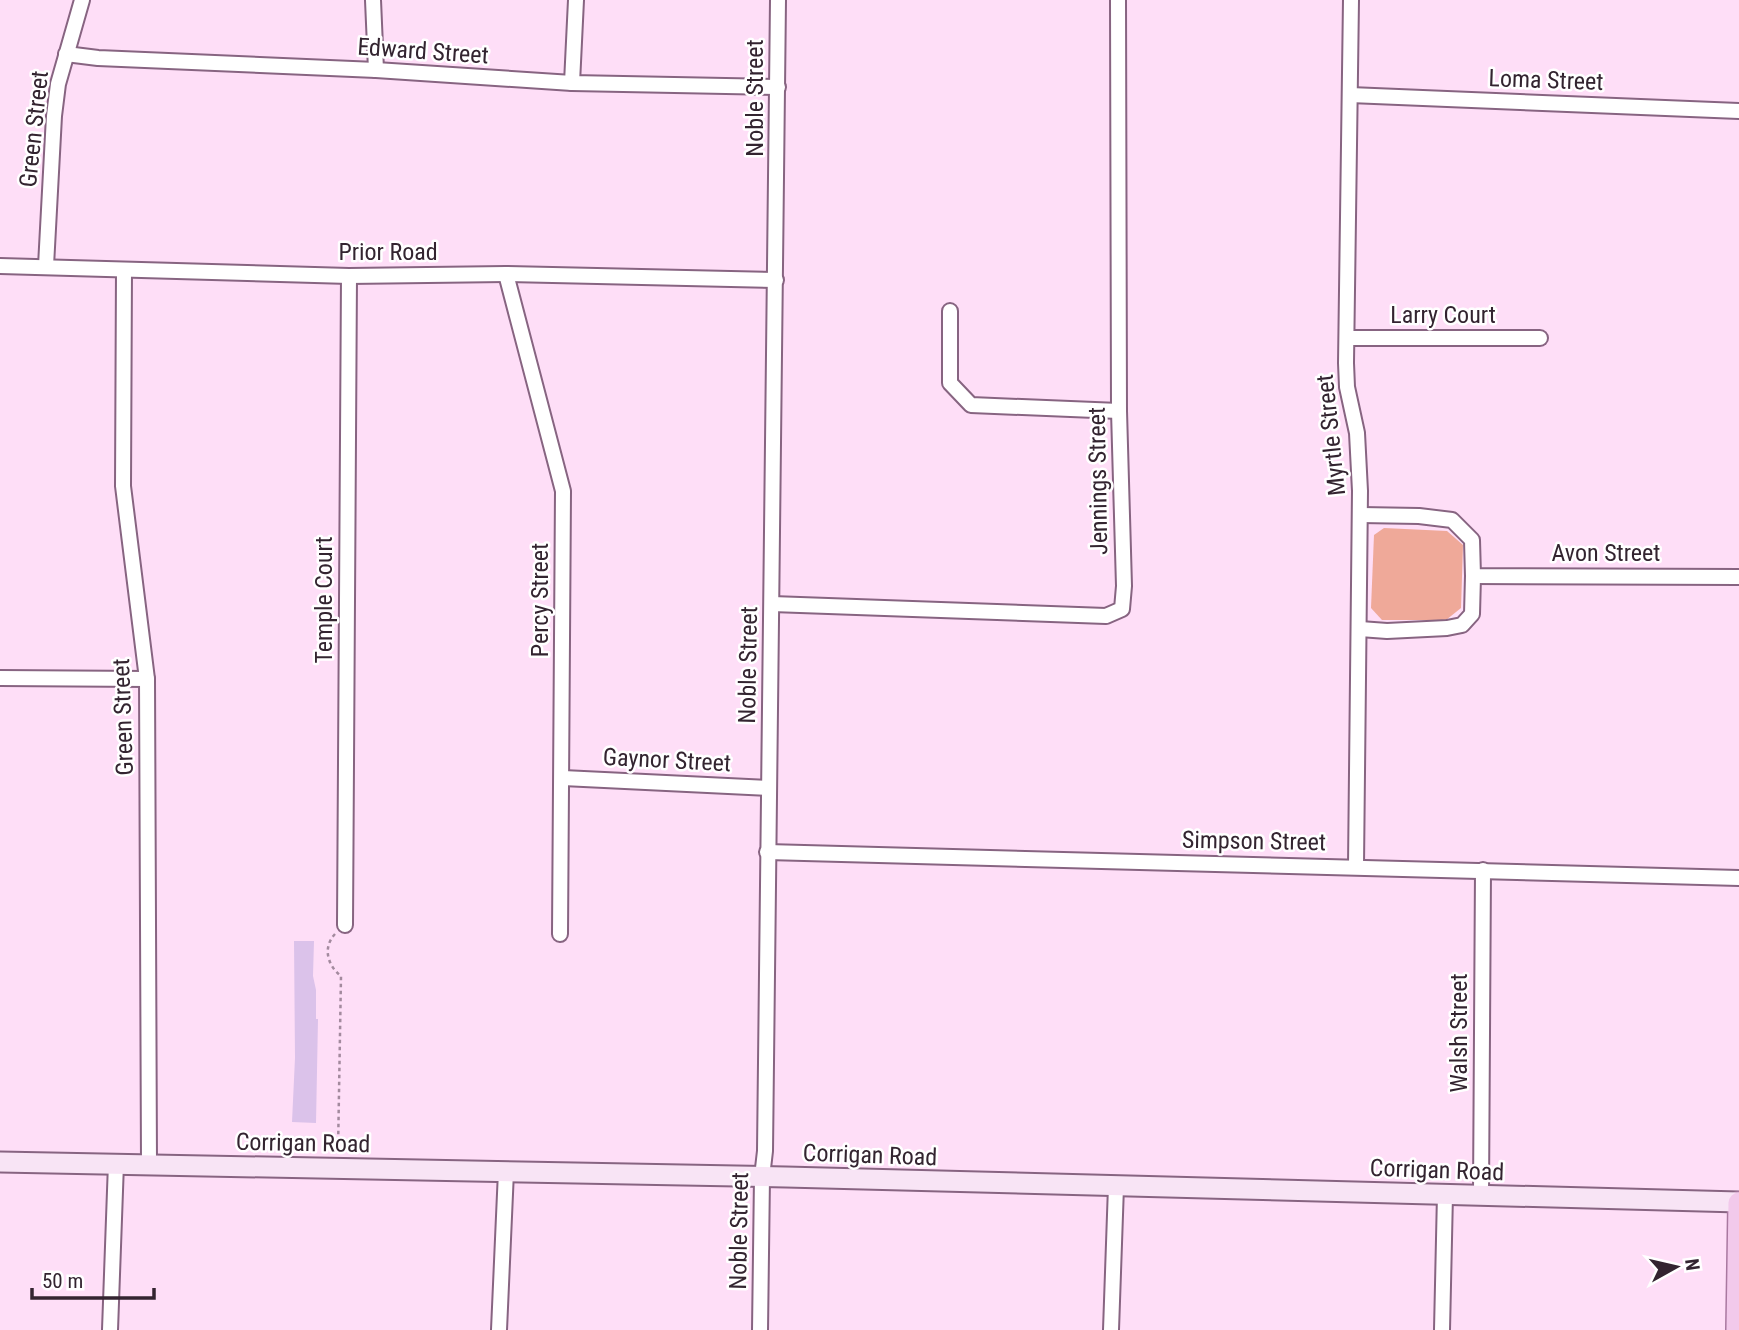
<svg xmlns="http://www.w3.org/2000/svg" width="1739" height="1330" viewBox="0 0 1739 1330" font-family="'Roboto Condensed',sans-serif">
<rect width="100%" height="100%" fill="#fedef7"/>
<path fill="#efa999" d="M1384,528L1447,531L1463,545L1461,608L1446,620H1382L1371,608L1374,535Z"/>
<path fill="#dbc2ea" d="M294,941H314L313,976L316,990V1019H318L316,1123L292,1122L295,1058Z"/>
<g fill="none" stroke-linecap="round" stroke-linejoin="round">
<defs>
<g id="street">
<path d="M373,0L376,70"/>
<path d="M1351,0L1346,363L1347,387L1357,433L1360,491L1356,866"/>
<path d="M66,54L98,58L376,70L572,83L778,87"/>
<path d="M572,83L576,0"/>
<path d="M1350,95L1739,111"/>
<path d="M0,266L349,276L506,274L776,280"/>
<path d="M46,266L54,116L58,84L82,0"/>
<path d="M124,270L123,486L147,679L149,1164"/>
<path d="M506,274L563,491L560,934"/>
<path d="M950,311V383L971,405L1119,411"/>
<path d="M1347,338H1540"/>
<path d="M1361,515L1419,516L1452,520L1472,540L1473,576L1739,577"/>
<path d="M772,604L1106,616L1122,609L1124,586L1119,411L1118,0"/>
<path d="M1360,629L1387,631L1447,628L1462,625L1472,614L1473,576"/>
<path d="M0,678L147,679"/>
<path d="M563,778L769,788"/>
<path d="M767,852L1739,878"/>
<path d="M345,925L349,276"/>
<path d="M1481,1195L1483,870"/>
<path d="M110,1330L116,1163"/>
<path d="M499,1330L506,1171"/>
<path d="M760,1330L762,1177L765,1151L778,0"/>
<path d="M1111,1330L1116,1186"/>
<path d="M1442,1330L1445,1194"/>
</g>
<path id="secondary" d="M0,1162L786,1177L1739,1202"/>
<path id="primary" d="M1737,1330L1739,1203"/>
</defs>
<use href="#street" stroke="#876481" stroke-width="18"/>
<use href="#secondary" stroke="#876481" stroke-width="23"/>
<use href="#primary" stroke="#a978a0" stroke-width="24"/>
<path stroke="#a38a9e" stroke-width="2.5" stroke-dasharray="3.5 3.5" stroke-linecap="butt" d="M335,934C322,948 328,966 341,976L338,1151"/>
<use href="#street" stroke="#fff" stroke-width="14"/>
<use href="#secondary" stroke="#f8e4f5" stroke-width="19"/>
<use href="#primary" stroke="#f2c9eb" stroke-width="21"/>
</g>
<g text-anchor="middle" dominant-baseline="central" stroke-width="5" stroke-linejoin="round" paint-order="stroke">
<g font-size="24" fill="#332430" stroke="#fff">
<text transform="translate(423 51) rotate(4)">Edward Street</text>
<text transform="translate(1546 80) rotate(2)">Loma Street</text>
<text transform="translate(755 98) rotate(-90)">Noble Street</text>
<text transform="translate(34 129) rotate(-84)">Green Street</text>
<text x="388" y="252">Prior Road</text>
<text x="1443" y="315">Larry Court</text>
<text transform="translate(1331 435) rotate(-96)">Myrtle Street</text>
<text transform="translate(1098 481) rotate(-91)">Jennings Street</text>
<text x="1606" y="553">Avon Street</text>
<text transform="translate(324 600) rotate(-90)">Temple Court</text>
<text transform="translate(540 600) rotate(-90)">Percy Street</text>
<text transform="translate(748 665) rotate(-89)">Noble Street</text>
<text transform="translate(123 717) rotate(-92)">Green Street</text>
<text transform="translate(667 760) rotate(3)">Gaynor Street</text>
<text transform="translate(1254 841) rotate(1)">Simpson Street</text>
<text transform="translate(1459 1033) rotate(-90)">Walsh Street</text>
<text transform="translate(303 1143) rotate(1)">Corrigan Road</text>
<text transform="translate(870 1155) rotate(2)">Corrigan Road</text>
<text transform="translate(1437 1170) rotate(2)">Corrigan Road</text>
<text transform="translate(739 1231) rotate(-89)">Noble Street</text>
</g>
</g>
<g transform="translate(1676 1267) rotate(82)" stroke="#ffffff" stroke-width="5" paint-order="stroke">
<path d="M0-5L12 26L0 18L-12 26Z" fill="#332430"/>
<text y="-10" font-size="19" font-weight="bold" text-anchor="middle" fill="#332430">N</text>
</g>
<path d="M32 1288v10h122v-10" fill="none" stroke="#332430" stroke-width="3.5"/>
<text x="42" y="1288" font-size="21" fill="#332430" stroke="#ffffff" stroke-width="5" paint-order="stroke">50 m</text>
</svg>
